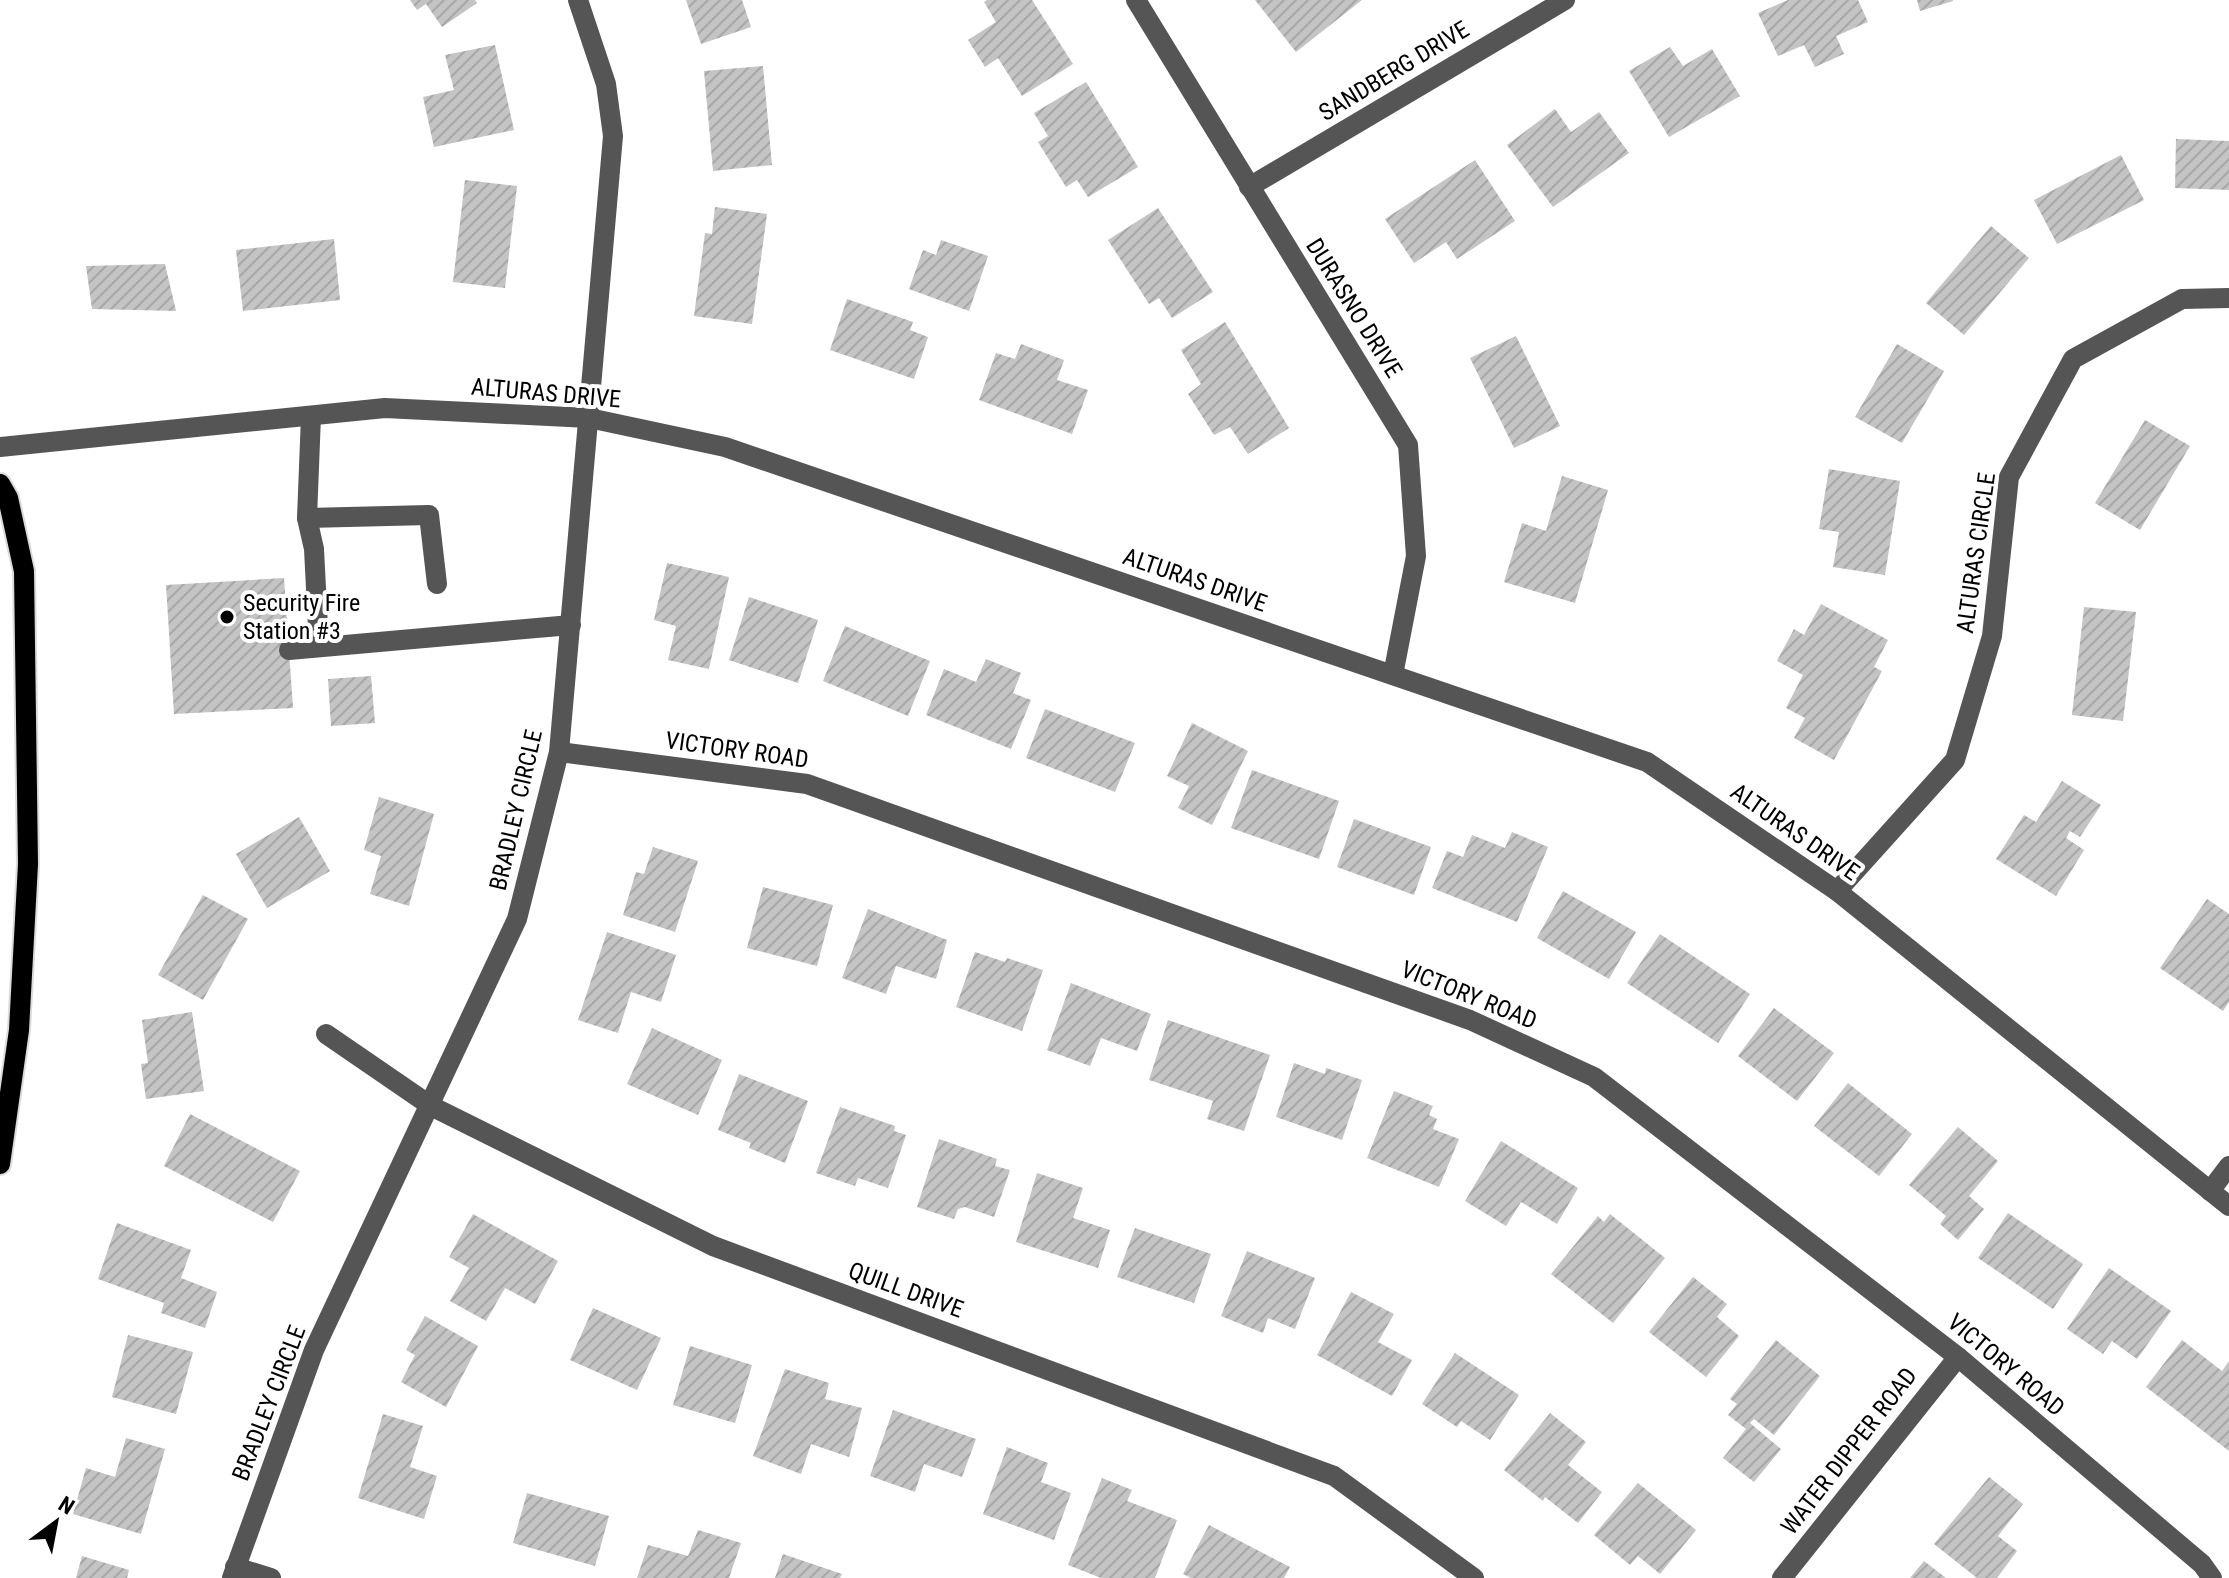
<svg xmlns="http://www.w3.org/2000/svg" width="2229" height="1578" viewBox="0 0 2229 1578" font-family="'Roboto Condensed',sans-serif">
<defs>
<pattern id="building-hatch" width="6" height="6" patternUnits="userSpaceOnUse" patternTransform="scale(2)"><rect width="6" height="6" fill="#c4c4c4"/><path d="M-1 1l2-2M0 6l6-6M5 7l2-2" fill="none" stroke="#a7a7a7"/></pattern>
</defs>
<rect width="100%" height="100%" fill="#fff"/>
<g fill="url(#building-hatch)">
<path d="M410,0H475L477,3L442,27L426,4L417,10Z"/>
<path d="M686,0H742L751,27L701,44Z"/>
<path d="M987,0H1032L1073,64L1022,96L998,58L985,67L968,40L996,22L984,2Z"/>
<path d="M1255,0H1362L1296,52Z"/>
<path d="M1788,0H1858L1868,22L1836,36L1844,54L1815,67L1804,45L1778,56L1758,13Z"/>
<path d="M1917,0H1953V1L1920,11Z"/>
<path d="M495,45L514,130L434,147L423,97L454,90L445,55Z"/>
<path d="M1670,47L1683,66L1712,49L1740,96L1669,137L1629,71Z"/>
<path d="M763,66L772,165L713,171L704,71Z"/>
<path d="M1086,82L1138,167L1088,197L1077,180L1066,187L1038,142L1048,136L1034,113Z"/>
<path d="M1555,109L1571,132L1599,112L1629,153L1553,207L1507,145Z"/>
<path d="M2176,139L2229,141V190L2175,188Z"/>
<path d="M2121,155L2144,200L2057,244L2034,200Z"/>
<path d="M1475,160L1515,221L1457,259L1446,242L1414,263L1385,219Z"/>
<path d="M465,180L517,186L505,288L453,282Z"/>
<path d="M715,207L767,214L752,324L694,316L705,233L712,234Z"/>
<path d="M1158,208L1213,292L1172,318L1159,298L1149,304L1108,240Z"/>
<path d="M1991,226L2029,258L1964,335L1926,303Z"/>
<path d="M334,239L340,300L243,311L236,250Z"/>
<path d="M941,240L988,256L969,311L909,289L923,250L936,255Z"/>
<path d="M165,264L176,311L92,309L86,266Z"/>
<path d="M847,299L913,322L910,330L928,337L914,379L830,350Z"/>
<path d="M1225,322L1289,428L1248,454L1230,427L1214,435L1188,394L1201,384L1181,350Z"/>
<path d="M1516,336L1560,426L1514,448L1470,358Z"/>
<path d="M1021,344L1064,360L1057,380L1088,390L1072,434L979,400L996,353L1015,359Z"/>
<path d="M1897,344L1944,371L1902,443L1855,417Z"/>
<path d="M2145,420L2190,446L2140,530L2095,503Z"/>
<path d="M1829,469L1900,481L1885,575L1833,567L1839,532L1819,529Z"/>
<path d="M1562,476L1608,490L1575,603L1504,582L1522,523L1546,531Z"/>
<path d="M667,563L729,577L709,669L668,660L676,626L654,620Z"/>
<path d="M284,578L293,708L174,714L166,585Z"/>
<path d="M749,597L818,620L798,683L729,660Z"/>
<path d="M1821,604L1888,640L1874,667L1882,671L1834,760L1794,738L1805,718L1786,708L1803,675L1777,661L1794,629L1804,635Z"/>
<path d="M2084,607L2136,612L2123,721L2072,715Z"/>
<path d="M845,626L930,661L908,716L823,681Z"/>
<path d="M986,659L1021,673L1013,693L1031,700L1011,749L926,715L944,669L976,682Z"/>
<path d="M371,676L375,723L331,726L328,679Z"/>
<path d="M1045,709L1135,743L1115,792L1026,758Z"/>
<path d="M1192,723L1248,751L1212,825L1178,808L1189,786L1167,776Z"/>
<path d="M1252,770L1339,801L1319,859L1231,828Z"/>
<path d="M2062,781L2101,805L2080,837L2070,831L2066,838L2084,850L2056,896L1996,859L2024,815L2036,822Z"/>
<path d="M379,797L434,814L409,906L370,894L381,856L364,850Z"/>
<path d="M299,817L330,871L267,908L236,854Z"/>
<path d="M1354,819L1431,847L1414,895L1337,867Z"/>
<path d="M1512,832L1548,847L1517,922L1432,888L1447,851L1463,857L1472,835L1505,848Z"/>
<path d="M653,847L698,861L675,932L623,915L636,872L644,874Z"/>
<path d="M763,887L833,905L817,966L747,948Z"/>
<path d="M1563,891L1636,932L1609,979L1537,938Z"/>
<path d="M203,895L248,919L203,1000L158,975Z"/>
<path d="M2207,899L2229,914V1002L2223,1011L2160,968Z"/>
<path d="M868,909L947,940L936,979L896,966L886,994L842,978Z"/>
<path d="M607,932L676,955L661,1002L631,992L618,1033L578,1020Z"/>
<path d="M1660,934L1750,994L1718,1043L1627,983Z"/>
<path d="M975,952L1005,962L1007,958L1043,970L1022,1031L956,1007Z"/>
<path d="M1071,983L1151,1014L1137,1051L1101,1038L1090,1066L1047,1050Z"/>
<path d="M1774,1008L1834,1053L1797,1101L1738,1056Z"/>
<path d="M192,1012L204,1091L146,1099L141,1064L148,1063L142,1020Z"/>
<path d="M1168,1020L1270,1055L1244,1131L1207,1119L1213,1101L1149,1080Z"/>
<path d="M652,1028L722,1060L698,1115L627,1084Z"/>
<path d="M1294,1063L1325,1074L1326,1068L1362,1080L1342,1140L1276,1117Z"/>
<path d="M739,1074L808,1101L785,1163L749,1148L751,1143L718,1130Z"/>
<path d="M1848,1083L1912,1134L1879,1176L1814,1126Z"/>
<path d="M1394,1091L1433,1106L1429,1115L1437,1119L1433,1129L1459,1139L1439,1187L1367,1158Z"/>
<path d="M840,1107L895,1126L894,1131L906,1135L888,1188L858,1178L855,1186L816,1173Z"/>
<path d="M190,1114L300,1171L273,1222L164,1166Z"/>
<path d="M1958,1127L1998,1161L1969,1196L1984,1209L1958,1240L1940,1224L1946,1216L1909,1185Z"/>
<path d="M939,1139L997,1159L995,1166L1010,1170L994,1217L965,1207L958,1209L954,1219L917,1207Z"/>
<path d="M1501,1141L1578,1188L1557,1224L1521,1202L1506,1226L1465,1201Z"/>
<path d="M1037,1173L1083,1188L1073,1218L1110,1230L1098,1268L1016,1242Z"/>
<path d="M2008,1213L2083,1264L2053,1309L1978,1258Z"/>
<path d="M473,1214L558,1261L535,1304L505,1288L486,1321L450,1301L469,1268L449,1257Z"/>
<path d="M1610,1214L1665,1258L1613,1323L1551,1274L1598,1216L1604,1222Z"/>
<path d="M117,1223L191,1250L181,1278L217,1292L205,1328L161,1313L164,1303L98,1279Z"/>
<path d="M1135,1228L1211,1254L1194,1303L1117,1277Z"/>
<path d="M1247,1251L1315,1278L1295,1329L1268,1318L1263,1333L1221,1316Z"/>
<path d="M2109,1268L2171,1311L2137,1359L2112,1341L2103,1354L2067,1329Z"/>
<path d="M1693,1277L1727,1304L1717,1317L1739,1336L1706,1377L1649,1332Z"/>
<path d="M1351,1292L1394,1314L1378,1342L1412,1360L1392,1396L1317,1355Z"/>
<path d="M593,1308L661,1338L637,1390L570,1360Z"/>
<path d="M425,1316L478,1346L446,1407L401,1382L415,1355L406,1350Z"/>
<path d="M128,1335L193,1352L176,1414L112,1397Z"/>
<path d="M1776,1340L1820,1376L1774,1435L1754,1419L1750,1423L1781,1449L1754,1482L1723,1458L1746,1429L1728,1415L1737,1404L1730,1399Z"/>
<path d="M2182,1340L2222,1371L2229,1361V1451L2146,1387Z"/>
<path d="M690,1346L752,1365L735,1423L673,1405Z"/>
<path d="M1455,1353L1519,1395L1490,1440L1461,1421L1457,1427L1422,1404Z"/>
<path d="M785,1369L829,1383L825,1399L862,1408L849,1457L811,1444L801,1474L753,1456Z"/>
<path d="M893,1410L976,1439L962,1477L924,1464L915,1492L870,1476Z"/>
<path d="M1550,1413L1586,1442L1568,1465L1602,1492L1578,1523L1545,1497L1543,1501L1504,1470Z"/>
<path d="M383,1414L423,1426L410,1467L437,1476L424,1519L358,1498Z"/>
<path d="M126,1438L165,1449L141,1534L73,1514L86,1468L115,1477Z"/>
<path d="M1007,1447L1048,1463L1041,1482L1071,1493L1054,1540L983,1514Z"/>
<path d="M1989,1477L2023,1504L1998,1536L2017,1551L1997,1578H1977L1934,1544Z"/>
<path d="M1102,1478L1132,1490L1127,1501L1177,1520L1155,1578H1101L1068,1565Z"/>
<path d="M1638,1483L1696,1530L1660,1574L1638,1556L1630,1565L1594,1535Z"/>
<path d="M527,1493L609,1516L595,1566L513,1543Z"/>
<path d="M1209,1525L1290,1567L1284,1578H1191L1183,1574Z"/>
<path d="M698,1530L741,1543L729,1578H637L648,1545L688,1556Z"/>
<path d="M783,1554L842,1574L840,1578H775Z"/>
<path d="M82,1556L129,1570L127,1578H76Z"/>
<path d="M1924,1561L1946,1578H1910Z"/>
</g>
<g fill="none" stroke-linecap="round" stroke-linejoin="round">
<defs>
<path id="major" d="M0,484L8,498L24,571L28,864L19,1030L0,1164"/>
</defs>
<use href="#major" stroke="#dbdbdb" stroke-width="24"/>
<g stroke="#555" stroke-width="20">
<path d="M1136,0L1408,445L1416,556L1393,675"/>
<path d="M1249,187L1565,0"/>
<path d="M311,416L307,518L429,515L437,584"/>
<path d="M0,447L385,408L589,418L725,447L1647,762L1837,891L2229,1206"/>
<path d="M307,518L314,549L319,647"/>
<path d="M289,650L571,625"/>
<path d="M559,752L807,784L1470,1020L1594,1077L1958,1357L2202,1564L2212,1578"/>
<path d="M1837,891L1955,760L1992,636L2009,477L2073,359L2182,299L2229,298"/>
<path d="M326,1034L431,1106L713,1246L1334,1476L1474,1578"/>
<path d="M2210,1191L2229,1166"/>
<path d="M235,1567L271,1578"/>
<path d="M232,1578L314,1350L517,919L559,752L613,136L606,84L578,0"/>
<path d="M1782,1578L1958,1357"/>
</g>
<use href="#major" stroke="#000" stroke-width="20"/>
</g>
<circle fill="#000" stroke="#fff" stroke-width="3" cx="227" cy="617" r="8"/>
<g text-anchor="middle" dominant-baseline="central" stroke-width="8" stroke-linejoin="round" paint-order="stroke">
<g font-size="24" fill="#000" stroke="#fff">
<text transform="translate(1394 71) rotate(-31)">SANDBERG DRIVE</text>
<text transform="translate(1354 308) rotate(58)">DURASNO DRIVE</text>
<text transform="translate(546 393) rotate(5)">ALTURAS DRIVE</text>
<text transform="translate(1976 553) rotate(-82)">ALTURAS CIRCLE</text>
<text transform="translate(1195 580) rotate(19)">ALTURAS DRIVE</text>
<text transform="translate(737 750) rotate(8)">VICTORY ROAD</text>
<text transform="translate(516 810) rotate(-77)">BRADLEY CIRCLE</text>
<text transform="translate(1795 832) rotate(35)">ALTURAS DRIVE</text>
<text transform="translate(1469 995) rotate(22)">VICTORY ROAD</text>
<text transform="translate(906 1290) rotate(20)">QUILL DRIVE</text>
<text transform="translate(2006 1365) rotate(40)">VICTORY ROAD</text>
<text transform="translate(269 1403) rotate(-69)">BRADLEY CIRCLE</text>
<text transform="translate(1849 1451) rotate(-52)">WATER DIPPER ROAD</text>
</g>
<g font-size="24" fill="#000" stroke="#fff" text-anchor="start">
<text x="243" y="603">Security Fire<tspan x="243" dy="28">Station #3</tspan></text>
</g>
</g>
<g transform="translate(56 1522) rotate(32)" stroke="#ffffff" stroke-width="6" paint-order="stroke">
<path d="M0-6L14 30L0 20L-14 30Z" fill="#000000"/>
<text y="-12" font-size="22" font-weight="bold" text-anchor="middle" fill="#000000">N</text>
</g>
</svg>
